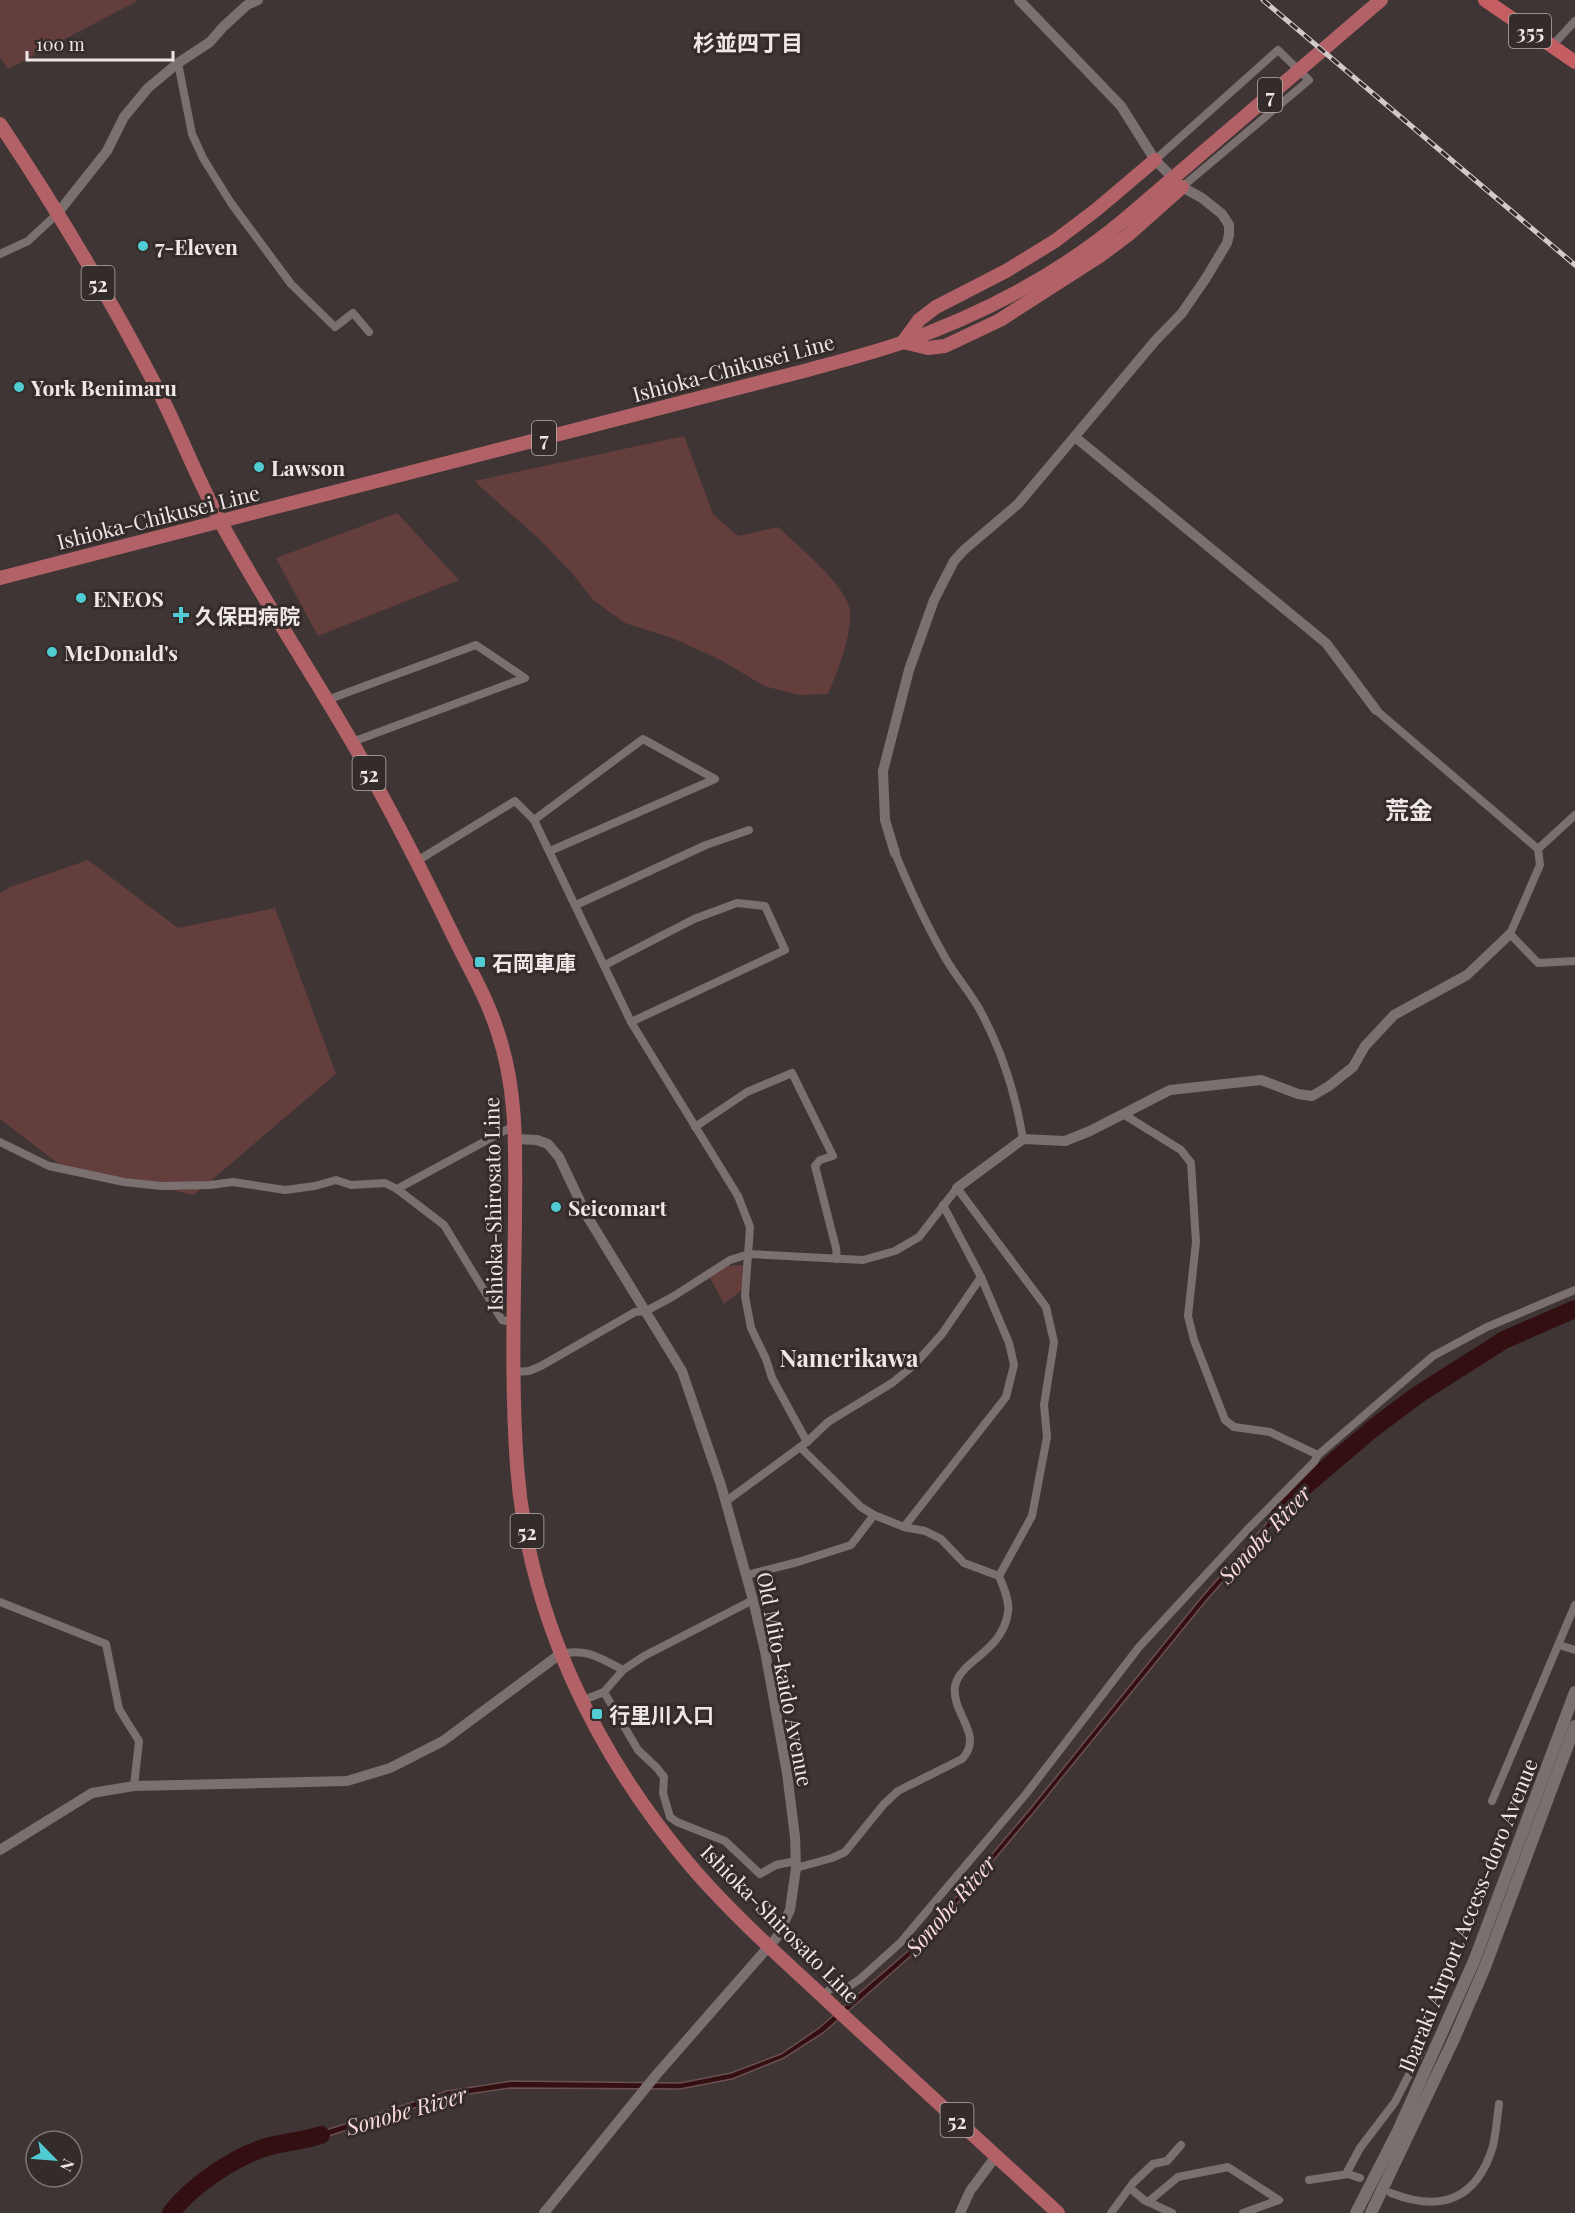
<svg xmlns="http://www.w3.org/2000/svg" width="1575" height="2213" viewBox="0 0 1575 2213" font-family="'Playfair Display','Noto Sans JP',serif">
<rect width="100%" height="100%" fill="#3f3535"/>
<g fill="#643d3d">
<path d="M0,0H136L137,1L8,69L0,57Z"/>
<path d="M684,436L713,514L738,536L778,527C796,544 847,586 850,610C853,631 837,674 828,694L798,695L764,686L721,660L672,638L625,623L593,600L571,572L538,538L474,481Z"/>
<path d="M397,513L459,580L318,636L276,558Z"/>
<path d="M88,860L178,928L275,908L336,1074L194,1195L60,1165L0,1119V893L10,887Z"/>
<path d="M744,1265L743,1289L724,1304L709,1276L728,1266Z"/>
</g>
<path fill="#340f11" stroke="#6c5051" stroke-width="1.5" d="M1294,1492L1298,1496L1205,1602L1035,1811L920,1948L823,2033L784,2058L732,2079L680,2089L510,2088L448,2097L301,2145L298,2139L447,2091L511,2081L680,2083L731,2073L781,2054L819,2028L916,1944L1031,1808L1201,1598Z"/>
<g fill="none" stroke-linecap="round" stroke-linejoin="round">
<g stroke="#340f11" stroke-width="18">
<path d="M1280,1513L1296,1494L1372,1429L1419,1394L1504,1340L1575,1309"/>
<path d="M171,2213C190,2187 235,2156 267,2147C285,2142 303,2141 321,2135"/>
</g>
<g stroke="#7b7070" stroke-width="8">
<path d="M1552,46L1575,21"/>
<path d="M178,63L192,134L203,158L231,203L291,284L335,327L353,313L369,332"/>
<path d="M1155,160L1278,50L1309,80L1182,187"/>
<path d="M0,254L28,241L57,214"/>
<path d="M327,700L476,645L525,678L352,742"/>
<path d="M1376,710L1538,849L1540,865L1510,934L1538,963L1575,961"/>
<path d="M534,820L643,739L715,779L550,851"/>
<path d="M1538,849L1575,815"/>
<path d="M895,853C909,887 924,920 942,952C953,974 971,992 982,1014C1002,1052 1016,1096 1023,1139"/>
<path d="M417,861L515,801L534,820L631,1022L738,1196L750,1227L745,1296L751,1328L766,1359L772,1378L807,1442"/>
<path d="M576,905L706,845L749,830"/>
<path d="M605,965L694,919L737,903L765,906L785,950L631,1022"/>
<path d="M1123,1114L1181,1150L1191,1163L1196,1242L1188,1316L1194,1340L1225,1420L1234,1427L1270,1432L1318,1455"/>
<path d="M695,1127L747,1092L792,1073L833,1156L820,1160L815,1166L836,1248L837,1259"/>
<path d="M0,1142L49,1166L124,1182L161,1186L210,1185L233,1182L285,1190L315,1186L336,1180L351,1185L385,1183L397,1189L444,1225L502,1320L514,1323"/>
<path d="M397,1189L515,1125"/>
<path d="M513,1372L529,1371L541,1366L635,1312L646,1311L674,1296L730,1260L749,1254L863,1260L895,1251L919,1237L957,1188L1046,1307L1054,1342L1044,1405L1047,1437L1032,1516L999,1576C1003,1586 1010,1601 1008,1612C1005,1636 988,1649 971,1663C964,1669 957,1676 955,1686C951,1714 985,1735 962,1759L898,1791L884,1804L845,1852L832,1858L796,1868"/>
<path d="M800,1447L861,1507L874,1515"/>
<path d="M725,1502L807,1442L828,1422L892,1383L914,1365L942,1334L981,1277"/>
<path d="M904,1527L1006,1397L1014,1365L1009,1343L981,1277L943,1205"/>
<path d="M747,1575L798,1562L851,1545L874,1515L904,1527L925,1531L941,1539L964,1563L999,1576"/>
<path d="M0,1602L106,1644L119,1709L139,1741L134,1786"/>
<path d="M1559,1645L1575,1650"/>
<path d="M560,1654C587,1648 600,1658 623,1670L644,1656L753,1600"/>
<path d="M604,1692L623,1670"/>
<path d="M581,1701L604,1692L638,1750L657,1768L664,1777L663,1793L670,1817L677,1822L725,1841L760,1874L776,1865L796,1861"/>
<path d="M1492,1801L1575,1605"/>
<path d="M823,1996L830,1989L848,1987L860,1979L900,1943L1026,1794L1139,1647L1248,1529L1314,1462L1318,1455L1433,1356L1487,1327L1575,1290"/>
<path d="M1346,2174L1360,2148L1395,2102L1421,2051"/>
<path d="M1309,2180L1348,2174L1360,2178"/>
<path d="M1130,2188L1144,2200L1172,2213"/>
<path d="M1391,2193C1442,2213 1477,2199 1493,2146C1496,2133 1497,2118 1499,2104"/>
<path d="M1148,2202L1178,2177L1228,2167L1279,2200L1243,2213"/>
<path d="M1111,2213L1133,2183L1153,2164L1167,2161L1181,2145"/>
</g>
<g stroke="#7b7070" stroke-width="10">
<path d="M57,214L107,151L124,117L148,88L178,63L210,42L223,27L247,5L258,0"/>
<path d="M1075,437L1326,643L1376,710"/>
<path d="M895,853L885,820L883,771L909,670L934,600L954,561L964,550L1018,504L1155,341L1182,313L1206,278L1227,243L1229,235V225L1222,214L1202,198L1182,187L1155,160L1121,106L1019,0"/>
<path d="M516,1139L537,1140L548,1144L559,1157L587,1216L682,1371L721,1485L753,1600L765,1651L787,1773L795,1837L796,1868L790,1910L777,1937L657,2074L544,2213"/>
<path d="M957,1188L1023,1139L1065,1141L1090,1131L1170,1090L1261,1080L1298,1094L1312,1096L1329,1086L1353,1067L1365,1046L1394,1015L1467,975L1510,934"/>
<path d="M0,1850L92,1793L134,1786L347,1781L390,1768L443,1741L560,1654"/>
<path d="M960,2213L970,2191L996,2156"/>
</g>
<g stroke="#7b7070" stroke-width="12">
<path d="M1356,2213L1398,2131L1474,1961L1575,1692"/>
<path d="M1371,2213L1453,2041L1485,1967L1575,1726"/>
</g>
<g stroke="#b26266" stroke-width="14">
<path d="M0,124C58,211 113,303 161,396C183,440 200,486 224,528C263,599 308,667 349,737C386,800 419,865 451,931C466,963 486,995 497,1030C519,1093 515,1157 515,1222C514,1303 511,1385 517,1466C528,1617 597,1757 695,1871C738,1920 787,1963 834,2007C908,2076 983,2144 1058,2213"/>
<path d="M903,342L928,348L945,346L1000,320L1101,255L1128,235L1182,187"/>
<path d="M903,342L919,320L936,307L1006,271L1055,241L1096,210L1155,160"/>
<path d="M0,578L804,371C837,362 869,354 901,343C981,315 1059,274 1124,220L1381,0"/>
</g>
<path stroke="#c45e62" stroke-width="14" d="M1485,0L1575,62"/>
<defs>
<path id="rail" d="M1263,0L1575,265"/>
</defs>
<use href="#rail" stroke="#d1caca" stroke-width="5"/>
<use href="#rail" stroke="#342b2b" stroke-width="3" stroke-dasharray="9" stroke-linecap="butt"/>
</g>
<g fill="#51ccd3" stroke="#342b2b" stroke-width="2">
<circle cx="143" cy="246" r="6"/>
<circle cx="19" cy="387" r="6"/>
<circle cx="259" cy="467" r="6"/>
<circle cx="81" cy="598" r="6"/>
<path d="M178 606h6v6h6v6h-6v6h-6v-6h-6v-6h6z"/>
<circle cx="52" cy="652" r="6"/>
<rect x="474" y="956" width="12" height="12" rx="3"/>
<circle cx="556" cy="1207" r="6"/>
<rect x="591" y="1708" width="12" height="12" rx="3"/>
</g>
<g text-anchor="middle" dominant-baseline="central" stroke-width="6" stroke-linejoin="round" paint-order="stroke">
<g fill="#342b2b" stroke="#b6afaf" stroke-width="1.5">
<rect x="1509" y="14" width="42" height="34" rx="4.5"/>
<rect x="1258" y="78" width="24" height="34" rx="4.5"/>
<rect x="81.5" y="266" width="33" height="34" rx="4.5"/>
<rect x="532" y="421" width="24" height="34" rx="4.5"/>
<rect x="352.5" y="756" width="33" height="34" rx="4.5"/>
<rect x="510.5" y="1514" width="33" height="34" rx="4.5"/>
<rect x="940.5" y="2103" width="33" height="34" rx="4.5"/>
</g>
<g font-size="20" font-weight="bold" fill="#eee7e7">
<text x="1530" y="31">355</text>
<text x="1270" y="95">7</text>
<text x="98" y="283">52</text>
<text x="544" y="438">7</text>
<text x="369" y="773">52</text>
<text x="527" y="1531">52</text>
<text x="957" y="2120">52</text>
</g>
<g font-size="21" font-weight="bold" fill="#eee7e7" stroke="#342b2b" text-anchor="start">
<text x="155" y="246">7-Eleven</text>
<text x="31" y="387">York Benimaru</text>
<text x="271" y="467">Lawson</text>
<text x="93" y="598">ENEOS</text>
<text x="195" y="615">久保田病院</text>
<text x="64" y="652">McDonald's</text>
<text x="492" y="962">石岡車庫</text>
<text x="568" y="1207">Seicomart</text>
<text x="609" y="1714">行里川入口</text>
</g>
<g font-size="21" fill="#eee7e7" stroke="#342b2b">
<text transform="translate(733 367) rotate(-15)">Ishioka-Chikusei Line</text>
<text transform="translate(158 516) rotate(-14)">Ishioka-Chikusei Line</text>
<text transform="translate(492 1204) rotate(-91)">Ishioka-Shirosato Line</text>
<text transform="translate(786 1679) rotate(79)">Old Mito-kaido Avenue</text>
<text transform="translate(1467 1915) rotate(-68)">Ibaraki Airport Access-doro Avenue</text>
<text transform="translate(781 1923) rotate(45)">Ishioka-Shirosato Line</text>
</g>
<g font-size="22" font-weight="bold" fill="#eee7e7" stroke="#342b2b">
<text x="748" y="42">杉並四丁目</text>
</g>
<g font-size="22" font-style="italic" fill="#fbdbda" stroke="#342b2b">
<text transform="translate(1264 1534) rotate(-47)">Sonobe River</text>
<text transform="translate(950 1905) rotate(-49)">Sonobe River</text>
<text transform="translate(406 2110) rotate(-16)">Sonobe River</text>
</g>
<g font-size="24" font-weight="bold" fill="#eee7e7" stroke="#342b2b">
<text x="1409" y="809">荒金</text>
<text x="849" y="1357">Namerikawa</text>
</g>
</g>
<g transform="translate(54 2159) rotate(115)"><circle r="28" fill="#342b2b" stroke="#7e7676" stroke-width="1.5"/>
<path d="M0-4.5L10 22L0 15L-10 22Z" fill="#51ccd3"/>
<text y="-9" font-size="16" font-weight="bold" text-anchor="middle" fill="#eee7e7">N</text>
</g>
<path d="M27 51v9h146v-9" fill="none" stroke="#eee7e7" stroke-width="3"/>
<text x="36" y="51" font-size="18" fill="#eee7e7" stroke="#342b2b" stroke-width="4.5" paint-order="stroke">100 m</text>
</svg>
